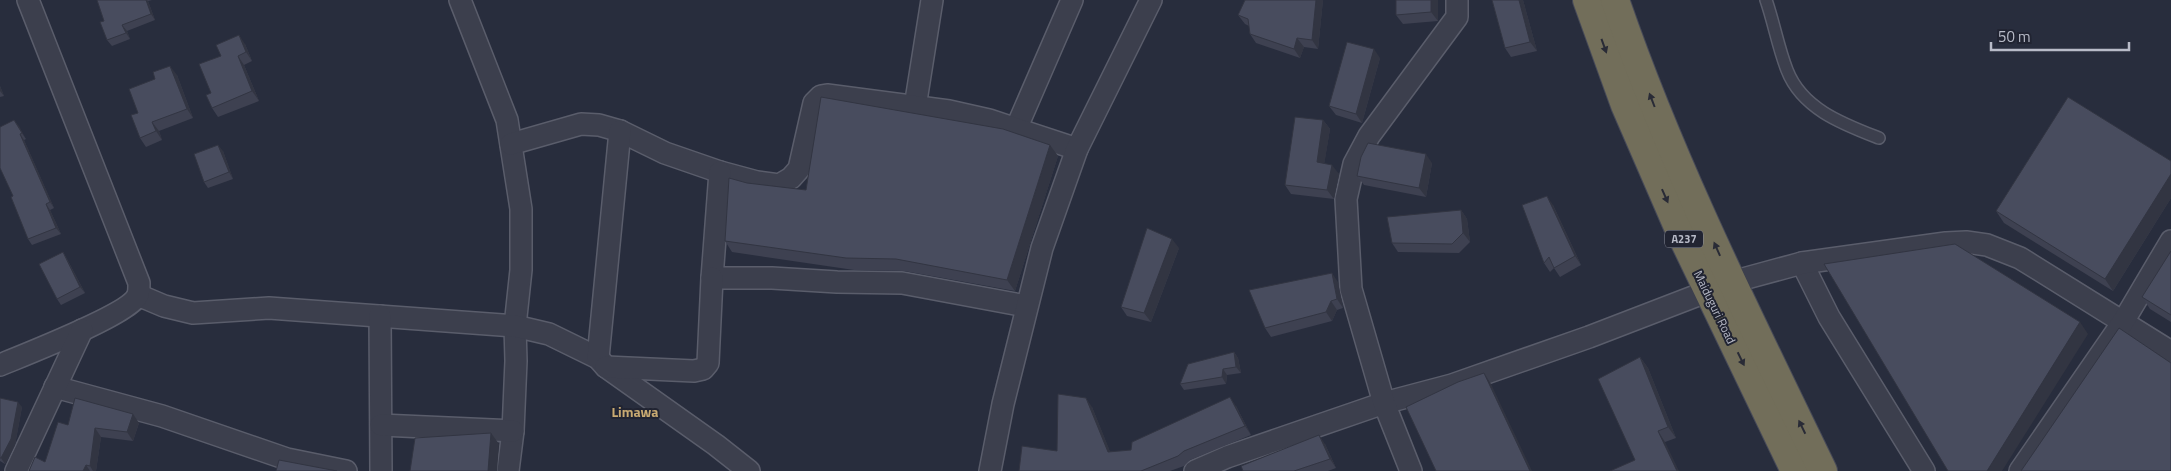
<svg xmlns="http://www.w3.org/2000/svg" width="2171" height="471" viewBox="0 0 2171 471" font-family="'Titillium Web',sans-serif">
<rect width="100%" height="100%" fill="#282d3d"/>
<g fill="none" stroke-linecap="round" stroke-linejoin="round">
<defs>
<path id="lane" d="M1766,0C1774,23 1778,47 1787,70C1802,109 1843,124 1879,138"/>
<g id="street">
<path d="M460,0L507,120L521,209V270L515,326L516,361L513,431L508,471"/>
<path d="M915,107L932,0"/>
<path d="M1016,129L1072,0"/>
<path d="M511,144L581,124L599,125L620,131L665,153L720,172L757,182L779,185L791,178L799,169L814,103L821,96L827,95L949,111L989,120L1077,149"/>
<path d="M720,172L712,278H772L837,282L902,283L1026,306"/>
<path d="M1802,263L1829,317L1924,471"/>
<path d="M138,295L164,306L193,313L269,308L515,326L549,334L598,358L606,367L716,445L749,471"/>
<path d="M380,316L381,471"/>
<path d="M598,358L620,131"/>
<path d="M0,365C24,355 130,314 138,295C139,292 139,286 139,283L28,0"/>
<path d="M606,367L694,371L703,369L708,363L712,278"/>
<path d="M55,387L162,416L287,459L346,471"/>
<path d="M381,425L513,431"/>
<path d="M16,471L82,330"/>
<path d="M990,471L1003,404L1042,248L1077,149L1151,0"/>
<path d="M1195,471L1227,457L1384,403L1452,385L1589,337L1732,282L1802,263L1946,243L1966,242L1987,245L2020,258L2171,352"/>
<path d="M1411,471L1384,403L1351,289L1346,199L1354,164L1369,136L1457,17V0"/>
<path d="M2020,471L2123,322L2171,241"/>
</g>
<g id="highway">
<path d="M1587,0L1625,105L1681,234L1795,471"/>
<path d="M1615,0C1671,163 1748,316 1823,471"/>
</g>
</defs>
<use href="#lane" stroke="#5a5d6b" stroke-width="14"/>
<use href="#street" stroke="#5a5d6b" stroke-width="24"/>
<use href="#highway" stroke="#474a58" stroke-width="30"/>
<use href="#lane" stroke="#3c3f4d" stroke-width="11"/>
<use href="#street" stroke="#3c3f4d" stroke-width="21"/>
<use href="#highway" stroke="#726e5a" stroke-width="28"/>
</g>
<g fill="#3e4151">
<path d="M97,0H152L148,1L155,20L127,31L130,39L112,46L107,40L104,21Z"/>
<path d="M1245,0H1323L1318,49L1304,47L1300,58L1256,43L1250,34L1249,26L1245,24L1238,15Z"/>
<path d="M1438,0V21L1403,24L1396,15Z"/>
<path d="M1492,0H1523L1537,51L1511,57L1505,48Z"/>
<path d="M245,44L252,61L244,65L259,101L218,117L212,108L211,93L221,56Z"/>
<path d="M1380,58L1362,123L1336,115L1329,106Z"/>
<path d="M177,75L193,118L159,131L162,140L146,147L140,138L138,113Z"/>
<path d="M0,86L4,96L0,97Z"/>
<path d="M14,120L26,139L24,140L54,208L50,210L61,234L32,245L28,239L13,196Z"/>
<path d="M1323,120L1330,129L1324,164L1339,174L1334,199L1291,194L1285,185Z"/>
<path d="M223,151L233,179L208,188L204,182Z"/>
<path d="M1058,156L1015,291L904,271L854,270L732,252L725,241L747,183L806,190Z"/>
<path d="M2171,161V198L2113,291L2004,223L1996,211Z"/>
<path d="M1432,163L1426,197L1364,185L1357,176Z"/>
<path d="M1553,205L1581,265L1560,277L1554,268L1550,272L1544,263Z"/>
<path d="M1461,210L1467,219L1470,242L1459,253L1398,252L1392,243Z"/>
<path d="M1179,248L1151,322L1127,316L1121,307Z"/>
<path d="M2171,251V322L2150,309L2142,297Z"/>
<path d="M63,252L67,259L85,293L61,305L57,299Z"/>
<path d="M1338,282L1343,308L1337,310L1332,321L1271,337L1265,328Z"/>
<path d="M1234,352L1238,358L1241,373L1227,375L1226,384L1184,390L1180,384Z"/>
<path d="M1640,357L1648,368L1676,438L1665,442L1635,460Z"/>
<path d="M0,398L22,407L15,445L5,464L0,461Z"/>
<path d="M1236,406L1251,435L1190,460L1184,466L1170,471H1019L1057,451L1092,407L1110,452L1131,450Z"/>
<path d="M139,423L133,441L101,437L96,471H29L45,462L68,425Z"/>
<path d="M1325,444L1336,468L1328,471H1243Z"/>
</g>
<g fill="#323542">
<path d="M146,0H147L148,1L155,20L151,14Z"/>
<path d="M1316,0H1323L1318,49L1312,40Z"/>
<path d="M1431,0H1438V21L1431,12Z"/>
<path d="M1519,0H1523L1537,51L1530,42Z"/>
<path d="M122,25L127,31L130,39L126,33Z"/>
<path d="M239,35L245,44L252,61L246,52Z"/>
<path d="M1297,38L1304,47L1300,58L1294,49Z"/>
<path d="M1374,49L1380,58L1362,123L1356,114Z"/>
<path d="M238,56L244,65L259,101L252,91Z"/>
<path d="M170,66L177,75L193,118L187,109Z"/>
<path d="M0,86L4,96L0,91Z"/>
<path d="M14,120L19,126L26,139L22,133Z"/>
<path d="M1323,120L1330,129L1323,172L1317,162Z"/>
<path d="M152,122L159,131L162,140L156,131Z"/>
<path d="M20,134L24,140L54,208L50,202Z"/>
<path d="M218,145L223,151L233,179L229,172Z"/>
<path d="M1050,145L1058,156L1015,291L1007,280Z"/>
<path d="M1426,154L1432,163L1426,197L1419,188Z"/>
<path d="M1332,165L1339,174L1334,199L1327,190Z"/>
<path d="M2171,174V198L2113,291L2105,279Z"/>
<path d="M1547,196L1553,205L1581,265L1575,256Z"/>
<path d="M46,204L50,210L61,234L56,228Z"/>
<path d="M1461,210L1467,219L1470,242L1463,233Z"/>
<path d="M1172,239L1179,248L1151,322L1144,313Z"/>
<path d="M63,252L67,259L85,293L80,287Z"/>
<path d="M1332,273L1338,282L1343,308L1337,299Z"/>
<path d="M1331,301L1337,310L1332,321L1326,312Z"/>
<path d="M2080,322L2088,334L2002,471H1987Z"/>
<path d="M1234,352L1238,358L1241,373L1236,367Z"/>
<path d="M1640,357L1648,368L1676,438L1668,427Z"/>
<path d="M1223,369L1227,375L1226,384L1222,377Z"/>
<path d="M1484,373L1491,384L1532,471H1530Z"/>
<path d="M1230,397L1236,406L1251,435L1245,426Z"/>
<path d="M1086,398L1092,407L1114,461L1108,452Z"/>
<path d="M18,402L22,407L15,445L5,464L1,458Z"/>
<path d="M133,414L139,423L133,441L127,432Z"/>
<path d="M95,428L101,437L96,471H93L90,466Z"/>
<path d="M1658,431L1665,442L1679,471H1677Z"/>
<path d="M491,433L499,444L497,471H488Z"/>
<path d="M1319,435L1325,444L1336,468L1330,459Z"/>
<path d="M86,465L90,471H83Z"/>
</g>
<g fill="#484c5e" stroke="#323542">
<path d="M97,0H146L151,14L122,25L126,33L107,40L100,22L104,21Z"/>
<path d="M1245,0H1316L1312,40L1297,38L1294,49L1250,34L1248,19L1238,15Z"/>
<path d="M1396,0H1431V12L1396,15Z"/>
<path d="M1492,0H1519L1530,42L1505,48Z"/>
<path d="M239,35L246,52L238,56L252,91L212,108L206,95L211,93L199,64L221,56L216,45Z"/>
<path d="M1347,42L1374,49L1356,114L1329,106Z"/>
<path d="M170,66L187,109L152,122L156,131L140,138L131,115L138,113L129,89L155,79L153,72Z"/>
<path d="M821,97L1003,129L1050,145L1007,280L896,259L846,258L725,241L729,178L747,183L806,190Z"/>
<path d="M2068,97L2171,161V174L2105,279L1996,211Z"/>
<path d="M1295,117L1323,120L1317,162L1332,165L1327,190L1285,185Z"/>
<path d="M14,120L22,133L20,134L50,202L46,204L56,228L28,239L11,197L13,196L0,168V127Z"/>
<path d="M1368,143L1426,154L1419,188L1357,176L1361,157Z"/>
<path d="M218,145L229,172L204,182L194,154Z"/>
<path d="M1547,196L1575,256L1554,268L1549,257L1544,263L1522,205Z"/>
<path d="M1461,210L1463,233L1452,244L1392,243L1387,217Z"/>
<path d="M1147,228L1172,239L1144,313L1121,307Z"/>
<path d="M1955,244L2080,322L1987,471H1948L1824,264Z"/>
<path d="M2171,251V315L2142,297Z"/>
<path d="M63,252L80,287L57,299L39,264Z"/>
<path d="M1332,273L1337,299L1331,301L1326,312L1265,328L1249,290Z"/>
<path d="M2119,328L2171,363V471H2021Z"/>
<path d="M1234,352L1236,367L1223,369L1222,377L1180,384L1188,364Z"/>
<path d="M1640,357L1668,427L1658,431L1677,471H1610L1635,460L1598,379Z"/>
<path d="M1484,373L1530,471H1436L1406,407L1458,382Z"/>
<path d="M1058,394L1086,398L1108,452L1131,450L1132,442L1230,397L1245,426L1184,451L1178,456L1141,471H1019L1022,446L1057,451Z"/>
<path d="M0,398L18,402L11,439L1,458H0Z"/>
<path d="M75,398L133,414L127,432L95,428L90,466L86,465L83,471H29L35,457L45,462L58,422L68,425Z"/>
<path d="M491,433L488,471H410L415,438Z"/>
<path d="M1319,435L1330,459L1294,471H1243L1241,466Z"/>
<path d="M279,460L337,471H276Z"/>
</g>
<defs><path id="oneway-solid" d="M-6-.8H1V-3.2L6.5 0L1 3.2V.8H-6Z" transform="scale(1.25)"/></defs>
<g fill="#292b36">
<use href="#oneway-solid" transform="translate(1604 46) rotate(70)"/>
<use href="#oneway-solid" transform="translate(1652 100) rotate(-111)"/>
<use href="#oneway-solid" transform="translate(1665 196) rotate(66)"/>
<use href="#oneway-solid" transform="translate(1717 249) rotate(-114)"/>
<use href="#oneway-solid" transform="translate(1741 359) rotate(64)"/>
<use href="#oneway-solid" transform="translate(1802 427) rotate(-116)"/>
</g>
<g text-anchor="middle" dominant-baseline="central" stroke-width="4" stroke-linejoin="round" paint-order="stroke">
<rect fill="#212432" stroke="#8b8e9b" stroke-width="1" x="1665" y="230.5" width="38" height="17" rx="4"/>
<g font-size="11" font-weight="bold" fill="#b8bbc8">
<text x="1684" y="239">A237</text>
</g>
<g font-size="12" fill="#b8bbc8" stroke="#212432">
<text transform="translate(1715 307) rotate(64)">Maiduguri Road</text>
</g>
<g font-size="14" font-weight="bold" fill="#c9aa72" stroke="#212432">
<text x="635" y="411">Limawa</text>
</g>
</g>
<path d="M1991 42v8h138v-8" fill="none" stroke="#b8bbc8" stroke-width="2.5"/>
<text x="1998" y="42" font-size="15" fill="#b8bbc8" stroke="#212432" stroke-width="4" paint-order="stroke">50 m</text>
</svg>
